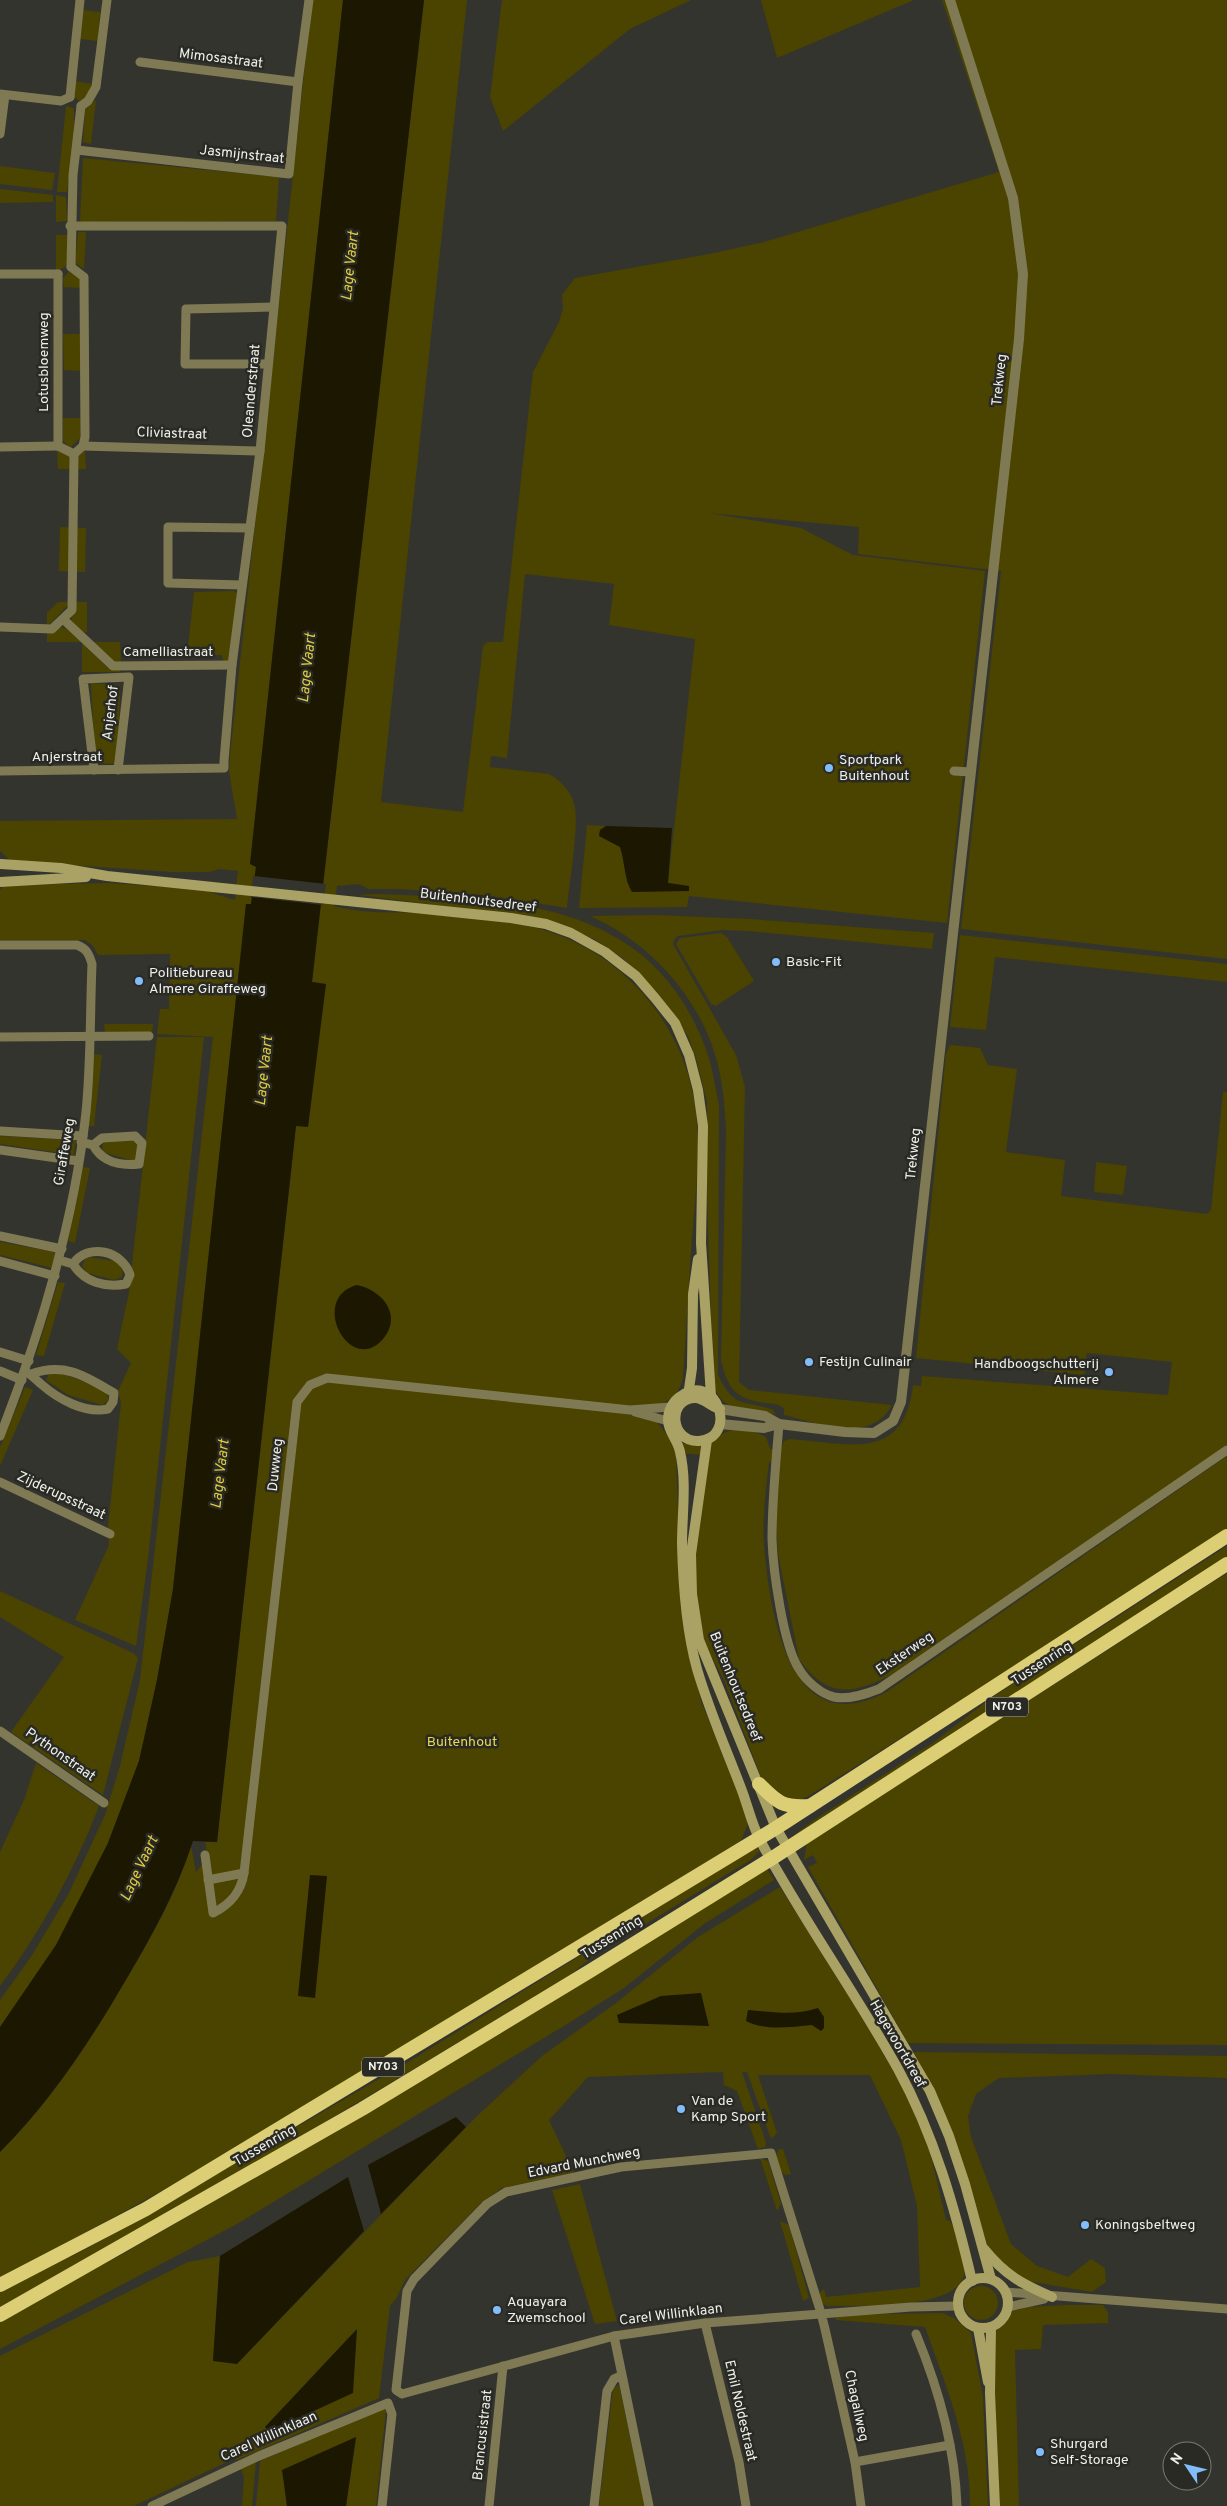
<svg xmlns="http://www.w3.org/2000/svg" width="1227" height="2506" viewBox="0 0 1227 2506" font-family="Overpass,sans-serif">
<rect width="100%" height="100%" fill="#34342e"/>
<g fill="#4b4300" fill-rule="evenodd">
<path d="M312,0H343L250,863L256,867L251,904H246L173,1589L157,1680L139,1761L108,1843L56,1945L0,2027V2000L31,1957L68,1895L105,1815L120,1766L140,1680L213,1037L157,1034L160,1009H169L170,954L98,955L93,946L85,940H0V890L4,885L109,883L210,890L215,894L235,900L238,871L220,869L209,872H172L11,861L0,851V821L237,819L229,771L230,755Z"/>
<path d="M424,0H467L381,802L463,812L483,646L487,642H503L533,372L559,322L563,308L562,295L575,278L709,254L764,242L999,172L942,0H1227V959L961,929L1001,571L858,554L859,527L708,513L801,528L853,555L985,571L947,923L689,896L687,907L579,908L587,825L606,826L603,828L600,836L620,847L625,862L627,883L683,885L668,883L695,639L609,625L614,584L525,574L507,758L491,756L490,767L549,774C560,780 570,790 574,803C580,823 569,884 567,908L484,895L399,889H368L359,884L337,886L334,906C362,914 394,912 424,913C458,915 495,919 529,926C618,946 686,1022 696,1113C701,1159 694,1207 691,1253C688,1294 686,1336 683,1377C680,1392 672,1401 657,1405V1422L673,1443L709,1445C727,1426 742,1425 766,1437L770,1449H781L784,1441L790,1439C847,1443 904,1464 913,1385L921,1386L922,1376L1168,1395L1172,1362L1087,1353L1084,1375L916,1358L946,1054L950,1045L980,1048L988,1065L1017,1069L1006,1152L1065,1160L1061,1196L1207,1214L1211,1210L1223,1092H1227V1445L893,1674C853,1694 828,1700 799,1659L778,1554L776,1522L780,1463L769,1462C766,1489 762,1517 764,1545C770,1613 789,1746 888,1691L1227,1456V1533L971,1698L947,1709L810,1795L798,1801L787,1802L763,1782L724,1680L704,1642L696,1611L695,1541L705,1455L676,1453L679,1539L695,1677L702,1704L739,1793L748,1824L741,1841L202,2169L0,2279V2152C52,2101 91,2039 128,1976C153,1934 177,1892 191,1846L196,1872L208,1857L205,1842H217L296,1126H308L325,984L312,982Z"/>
<path d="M502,0H691L630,29L503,131L490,97Z"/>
<path d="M761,0H914L777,58Z"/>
<path d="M83,10L100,12L98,41L80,39Z"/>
<path d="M74,81L93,84L85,99L79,101L73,95Z"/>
<path d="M96,100L91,144L83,142L85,109Z"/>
<path d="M66,106L74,108V147L67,192H57Z"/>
<path d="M83,158L279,177L276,221L80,222Z"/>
<path d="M0,166L55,173L52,190L0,184Z"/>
<path d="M0,189L53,195V202L0,203Z"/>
<path d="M56,195L66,197L67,221L56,222Z"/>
<path d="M78,232H86L84,269L75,263Z"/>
<path d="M56,235H67V263L65,267L56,271Z"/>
<path d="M70,271L80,278L81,288L64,287L63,278Z"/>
<path d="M63,334H81V371L64,370Z"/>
<path d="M63,418H81L80,438L70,448L63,441Z"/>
<path d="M57,450C69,457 74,459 85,451L86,469H58Z"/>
<path d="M60,527L86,528L85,572L59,571Z"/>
<path d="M234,591L239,595L229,661L223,662L222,655H187L194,592Z"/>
<path d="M58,602H68V605L51,623L47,625V613Z"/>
<path d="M76,602H87V632L81,633L71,620Z"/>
<path d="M62,627L68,630L81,642H47V632Z"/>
<path d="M91,642H120L121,663H113Z"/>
<path d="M82,643L108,668L120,670V672H82Z"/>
<path d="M91,683L120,685L118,764L95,763Z"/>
<path d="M375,894C512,899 653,900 707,1052C713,1069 715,1087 719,1104L718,1375C735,1410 743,1399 773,1410L776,1414C749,1411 723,1415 713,1384L707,1193V1102L696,1058L688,1036L660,996L624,959L594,939L545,919L358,895Z"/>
<path d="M655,915L750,919L934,933L932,949L748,931L722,930L678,936L674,940L673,944L736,1055L745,1087L739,1382L749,1390L892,1405C871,1445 818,1423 784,1415V1409C779,1404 774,1404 766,1403C736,1399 728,1390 721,1360L726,1134C725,1102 722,1070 710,1040C689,986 643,939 590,916Z"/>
<path d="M721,933L727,937L754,981L716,1006L711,1004L676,944L680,938Z"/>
<path d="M960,935L1227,964V982L995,957L986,1030L950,1027Z"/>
<path d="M104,1024H153L152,1033L105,1032Z"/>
<path d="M157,1037H204L148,1559L136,1646L75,1620L109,1545L108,1526L121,1403L118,1391L131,1363L117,1349L129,1292Z"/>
<path d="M94,1054L102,1055L94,1126H87Z"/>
<path d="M0,1136L76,1140L74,1155L0,1144Z"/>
<path d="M135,1140L138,1142L137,1157L134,1161L102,1152L103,1142Z"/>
<path d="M1096,1162L1127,1166L1123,1195L1094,1192Z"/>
<path d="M83,1167L90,1168L75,1243L68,1241Z"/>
<path d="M0,1242L56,1252L52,1268L0,1255Z"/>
<path d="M90,1257L119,1262L123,1267L122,1277L114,1280L87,1273L82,1266L85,1259Z"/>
<path d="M58,1282L65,1283L44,1356L36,1355Z"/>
<path d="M59,1372L102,1389L108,1394V1401L102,1405L68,1395L46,1380L49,1374Z"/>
<path d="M25,1387L33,1390L0,1466V1447Z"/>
<path d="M1227,1546V1560L786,1841L814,1820L934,1742L991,1698Z"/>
<path d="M1227,1573V2045L908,2043L808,1867L817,1863L813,1855L804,1860L807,1841L814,1839Z"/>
<path d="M0,1591L133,1653L138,1658L103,1795L11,1732L64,1657L0,1617Z"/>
<path d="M36,1763L99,1806C74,1871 41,1931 0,1986V1852L24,1800Z"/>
<path d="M756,1847L760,1851L752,1859L595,1955L562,1981L136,2234L0,2307V2291L88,2248L405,2064Z"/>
<path d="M767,1869L774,1880L704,1924L624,1988L572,2021L237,2224L0,2349V2318L119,2256L275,2166Z"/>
<path d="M780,1887L891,2063L928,2143L946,2220L950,2221C957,2231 959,2242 961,2254C963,2261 966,2269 964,2276C953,2311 857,2305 827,2306L822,2303L818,2294L824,2289L826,2297L920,2287L917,2206L901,2140L870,2075H758L777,2133L771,2139L747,2072H742L766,2143L765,2147L758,2149L737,2091L724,2085L723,2072L588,2077L549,2120L574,2173L502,2188L480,2204L405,2280L396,2299L390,2306L379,2398L237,2460L233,2459L134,2506H0V2356L188,2262L220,2256L213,2361L237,2363L477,2116L542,2056L616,2003L698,1937ZM357,2329L268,2432L266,2426Z"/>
<path d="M914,2052L1227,2056V2078L1109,2074L999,2078L976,2094L968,2116L971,2137L1011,2244L1037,2266L1068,2277L1091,2259L1105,2268L1106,2282L1092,2292L1021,2280L988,2248L947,2122Z"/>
<path d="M779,2149H783L791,2174L786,2175L781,2172L776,2155Z"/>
<path d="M760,2158L768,2161L781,2204L777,2211Z"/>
<path d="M580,2184L617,2321L595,2324L552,2190Z"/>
<path d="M780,2221L789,2225L809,2298L803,2301Z"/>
<circle cx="981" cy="2303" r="17"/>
<path d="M1067,2305H1103L1108,2313V2323L1043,2325L1041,2349L1015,2350L1019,2506H1000L994,2383V2341L997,2330L1013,2311L1026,2307Z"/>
<path d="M942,2313L954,2318L971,2333L983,2398L988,2506H970C971,2444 945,2384 925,2327L836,2320L835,2315Z"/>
<path d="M619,2385L645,2506H599L613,2388Z"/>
<path d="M378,2410H386L376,2506H346L356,2438L283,2470L287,2506H256L260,2461Z"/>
<path d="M256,2462L252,2506H242L244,2477L241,2469Z"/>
</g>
<g fill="#1c1700">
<path d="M343,0H424L312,982L326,984L308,1127L296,1126L217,1842L193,1841C177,1890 153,1934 127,1978C91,2040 51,2101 0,2152V2027L56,1945L108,1843L139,1761L157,1680L173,1589L246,904H251L256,867L250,864Z"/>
<path d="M606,826L672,828L668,883L689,886V891L632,892C624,879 625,862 620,847L599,836L600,830Z"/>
<path d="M357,1285C382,1290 403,1315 383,1339C350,1377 308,1298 357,1285Z"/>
<path d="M310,1875L327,1876L315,1998L298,1996Z"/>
<path d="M701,1993L709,2026L619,2023L617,2015L661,1996Z"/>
<path d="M818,2008L824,2017V2028L821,2031L812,2025C791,2027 764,2031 746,2021L748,2010C773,2012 794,2016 818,2008Z"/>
<path d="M456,2117L466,2127L381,2214L368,2165Z"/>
<path d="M348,2177L364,2231L237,2364L213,2361L220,2256Z"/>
<path d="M357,2329L353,2393L268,2432L265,2427Z"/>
<path d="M356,2437L346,2506H287L282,2470Z"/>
</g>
<path fill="#34342e" d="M253,876L326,884L323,905L251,897Z"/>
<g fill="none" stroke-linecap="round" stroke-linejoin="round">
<g stroke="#7f7a54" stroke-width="9">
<path d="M140,62L298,82"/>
<path d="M0,94L61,101L70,97"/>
<path d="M70,97L80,0"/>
<path d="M81,106L88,101L96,87L107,0"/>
<path d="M0,134L5,95"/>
<path d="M77,150L289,174L298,82L309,0"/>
<path d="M71,267L73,175L81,106"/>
<path d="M0,274H58"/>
<path d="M268,364H185L186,309L273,307"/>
<path d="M58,446L74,454L83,446L85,437L84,277L71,267"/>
<path d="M58,446V274"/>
<path d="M83,446L260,451"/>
<path d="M0,447L58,446"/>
<path d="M242,585L168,583V527L249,528"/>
<path d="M63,619L113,666L232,665"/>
<path d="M0,627L52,629L72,610L74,454"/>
<path d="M94,770L83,679L129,677L118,770"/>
<path d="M0,771L224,768V761L232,665L260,451L282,226H70"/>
<path d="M954,771L971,772"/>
<path d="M0,945H77C87,949 89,954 92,964C90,1013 91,1063 86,1112C74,1223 41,1332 0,1436"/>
<path d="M0,1037L149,1036"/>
<path d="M0,1131L83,1136"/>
<path d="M81,1142L93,1145C102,1162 120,1166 139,1164L142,1143L135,1136L102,1138L93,1145"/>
<path d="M0,1150L78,1161"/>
<path d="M0,1236L62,1249"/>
<path d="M59,1260L73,1264C84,1282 105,1288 126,1284L130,1275C123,1251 88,1242 73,1264"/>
<path d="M0,1261L55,1276"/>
<path d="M0,1352L29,1361"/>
<path d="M0,1371L22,1380"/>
<path d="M26,1372C32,1375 36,1380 41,1384C58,1399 85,1414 108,1409L113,1402L114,1393C85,1376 65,1362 31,1374"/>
<path d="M635,1412L668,1421"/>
<path d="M779,1424C776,1462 772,1501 772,1539C773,1569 783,1645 799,1669C806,1681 821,1694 834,1697C849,1700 866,1694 879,1689L1227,1450"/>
<path d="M0,1482L110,1534"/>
<path d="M0,1731L104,1803"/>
<path d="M205,1855L213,1913C231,1904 241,1892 244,1873L297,1402L310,1385L327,1378L630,1410L670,1407"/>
<path d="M208,1880L244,1873"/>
<path d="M1006,2292L1227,2309"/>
<path d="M1008,2307L1044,2299"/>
<path d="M705,2323L739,2462L746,2506"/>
<path d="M916,2334C938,2387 955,2448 957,2506"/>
<path d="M614,2336L649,2506"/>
<path d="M855,2462L950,2445"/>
<path d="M152,2506L259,2456L388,2403L392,2414L382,2506"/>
<path d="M489,2506L503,2366"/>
<path d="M594,2506L607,2391L614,2379L621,2376"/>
<path d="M861,2506L855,2462L825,2329L821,2313L771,2153L621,2167L506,2192L487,2204L414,2279L407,2291L396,2390L402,2394L614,2336L705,2323L911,2307L958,2306"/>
</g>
<g stroke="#7f7a54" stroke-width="10">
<path d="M720,1409L765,1416L779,1424"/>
<path d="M720,1424L764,1428L779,1424L845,1432L874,1433L893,1421L901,1402L1006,456L1019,339L1023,274L1013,198L950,0"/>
</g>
<g stroke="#aaa264" stroke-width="10">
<path d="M1,864L61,868L107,876L511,918L546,924L571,933L605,952L636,976L655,998L675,1023L689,1055L698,1090L703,1126L701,1243L711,1396"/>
<path d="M0,882L86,877"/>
<path d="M688,1396L692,1368L693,1294L698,1259"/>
<path d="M720,1409C710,1407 704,1397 694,1398C666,1400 671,1443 699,1441C739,1438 717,1371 681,1396C673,1401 668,1410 668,1420C668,1432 678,1440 680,1452C687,1481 682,1514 682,1544C683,1585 686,1629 697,1669C709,1710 726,1749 741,1788C748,1806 752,1826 761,1842C803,1920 855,1992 898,2069C934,2135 955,2208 972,2281"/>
<path d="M707,1440L691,1554L692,1594L699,1640L776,1828L930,2091L949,2136L965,2184L991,2279"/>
<path d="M984,2249C1005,2275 1022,2284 1052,2297"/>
<circle cx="983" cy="2303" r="25"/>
<path d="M991,2327L990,2393L995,2506"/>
<path d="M978,2328L988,2382"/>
</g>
<g stroke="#dbce74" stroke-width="14">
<path d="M759,1784C778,1803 783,1808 810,1806"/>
<path d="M0,2285L146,2209L776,1828L1227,1536"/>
<path d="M0,2315L362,2109L590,1971L771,1859L1227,1564"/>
</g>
</g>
<g fill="#83bcfb" stroke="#2a2a24" stroke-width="2">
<circle cx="829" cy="768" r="5"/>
<circle cx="776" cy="962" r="5"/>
<circle cx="139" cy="981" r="5"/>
<circle cx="809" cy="1362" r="5"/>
<circle cx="1109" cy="1372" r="5"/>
<circle cx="681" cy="2109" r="5"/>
<circle cx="1085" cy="2225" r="5"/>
<circle cx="497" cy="2310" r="5"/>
<circle cx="1040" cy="2452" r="5"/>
</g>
<g text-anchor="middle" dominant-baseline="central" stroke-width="5" stroke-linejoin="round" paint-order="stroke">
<g fill="#2a2a24" stroke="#b4b4af" stroke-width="1">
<rect x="986" y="1697.5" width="42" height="19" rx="4"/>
<rect x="362" y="2057.5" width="42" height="19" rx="4"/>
</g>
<g font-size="12" font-weight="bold" fill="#efefeb">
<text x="1007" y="1707">N703</text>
<text x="383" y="2067">N703</text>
</g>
<g font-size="14" fill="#efefeb" stroke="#2a2a24">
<text transform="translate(221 59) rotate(7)">Mimosastraat</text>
<text transform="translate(242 155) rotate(6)">Jasmijnstraat</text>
<text transform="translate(44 362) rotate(-90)">Lotusbloemweg</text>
<text transform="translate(1000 380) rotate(-84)">Trekweg</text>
<text transform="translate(252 391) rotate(-85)">Oleanderstraat</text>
<text transform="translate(172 434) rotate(2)">Cliviastraat</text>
<text x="168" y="652">Camelliastraat</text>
<text transform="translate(111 713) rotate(-83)">Anjerhof</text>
<text x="67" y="757">Anjerstraat</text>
<text transform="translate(478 901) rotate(7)">Buitenhoutsedreef</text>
<text transform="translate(65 1152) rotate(-80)">Giraffeweg</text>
<text transform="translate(914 1154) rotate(-84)">Trekweg</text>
<text transform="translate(276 1465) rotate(-84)">Duwweg</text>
<text transform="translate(61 1496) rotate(25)">Zijderupsstraat</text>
<text transform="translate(905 1654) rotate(-34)">Eksterweg</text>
<text transform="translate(1042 1664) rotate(-33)">Tussenring</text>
<text transform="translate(735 1687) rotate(68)">Buitenhoutsedreef</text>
<text transform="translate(60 1755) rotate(35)">Pythonstraat</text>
<text transform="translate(612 1938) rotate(-32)">Tussenring</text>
<text transform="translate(897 2044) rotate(60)">Hagevoortdreef</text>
<text transform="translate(265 2146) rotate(-30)">Tussenring</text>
<text transform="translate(584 2163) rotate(-11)">Edvard Munchweg</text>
<text transform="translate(671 2315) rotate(-7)">Carel Willinklaan</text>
<text transform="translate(856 2406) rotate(78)">Chagallweg</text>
<text transform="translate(740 2411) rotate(77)">Emil Noldestraat</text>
<text transform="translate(483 2435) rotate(-84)">Brancusistraat</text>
<text transform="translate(269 2437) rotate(-24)">Carel Willinklaan</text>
</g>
<g font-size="14" fill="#efefeb" stroke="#2a2a24" text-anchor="start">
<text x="839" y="760">Sportpark<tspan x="839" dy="16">Buitenhout</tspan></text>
<text x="786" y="962">Basic-Fit</text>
<text x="149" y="973">Politiebureau<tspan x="149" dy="16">Almere Giraffeweg</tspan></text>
<text x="819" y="1362">Festijn Culinair</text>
<text x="1099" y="1364" text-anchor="end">Handboogschutterij<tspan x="1099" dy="16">Almere</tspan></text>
<text x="691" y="2101">Van de<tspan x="691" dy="16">Kamp Sport</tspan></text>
<text x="1095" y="2225">Koningsbeltweg</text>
<text x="507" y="2302">Aquayara<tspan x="507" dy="16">Zwemschool</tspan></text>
<text x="1050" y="2444">Shurgard<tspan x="1050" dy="16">Self-Storage</tspan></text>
</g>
<g font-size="14" fill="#ead852" stroke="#2a2a24">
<text x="462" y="1742">Buitenhout</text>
</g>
<g font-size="15" font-style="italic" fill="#ddcb42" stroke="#2a2a24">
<text transform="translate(351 266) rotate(-84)">Lage Vaart</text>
<text transform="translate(308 668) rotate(-84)">Lage Vaart</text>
<text transform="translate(265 1071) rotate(-84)">Lage Vaart</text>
<text transform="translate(221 1474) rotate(-83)">Lage Vaart</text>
<text transform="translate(140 1869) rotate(-65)">Lage Vaart</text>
</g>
</g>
<g transform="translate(1187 2466) rotate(305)"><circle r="24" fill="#2a2a24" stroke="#797974"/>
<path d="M0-4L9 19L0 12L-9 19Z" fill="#83bcfb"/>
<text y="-8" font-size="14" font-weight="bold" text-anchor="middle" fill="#efefeb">N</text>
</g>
</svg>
